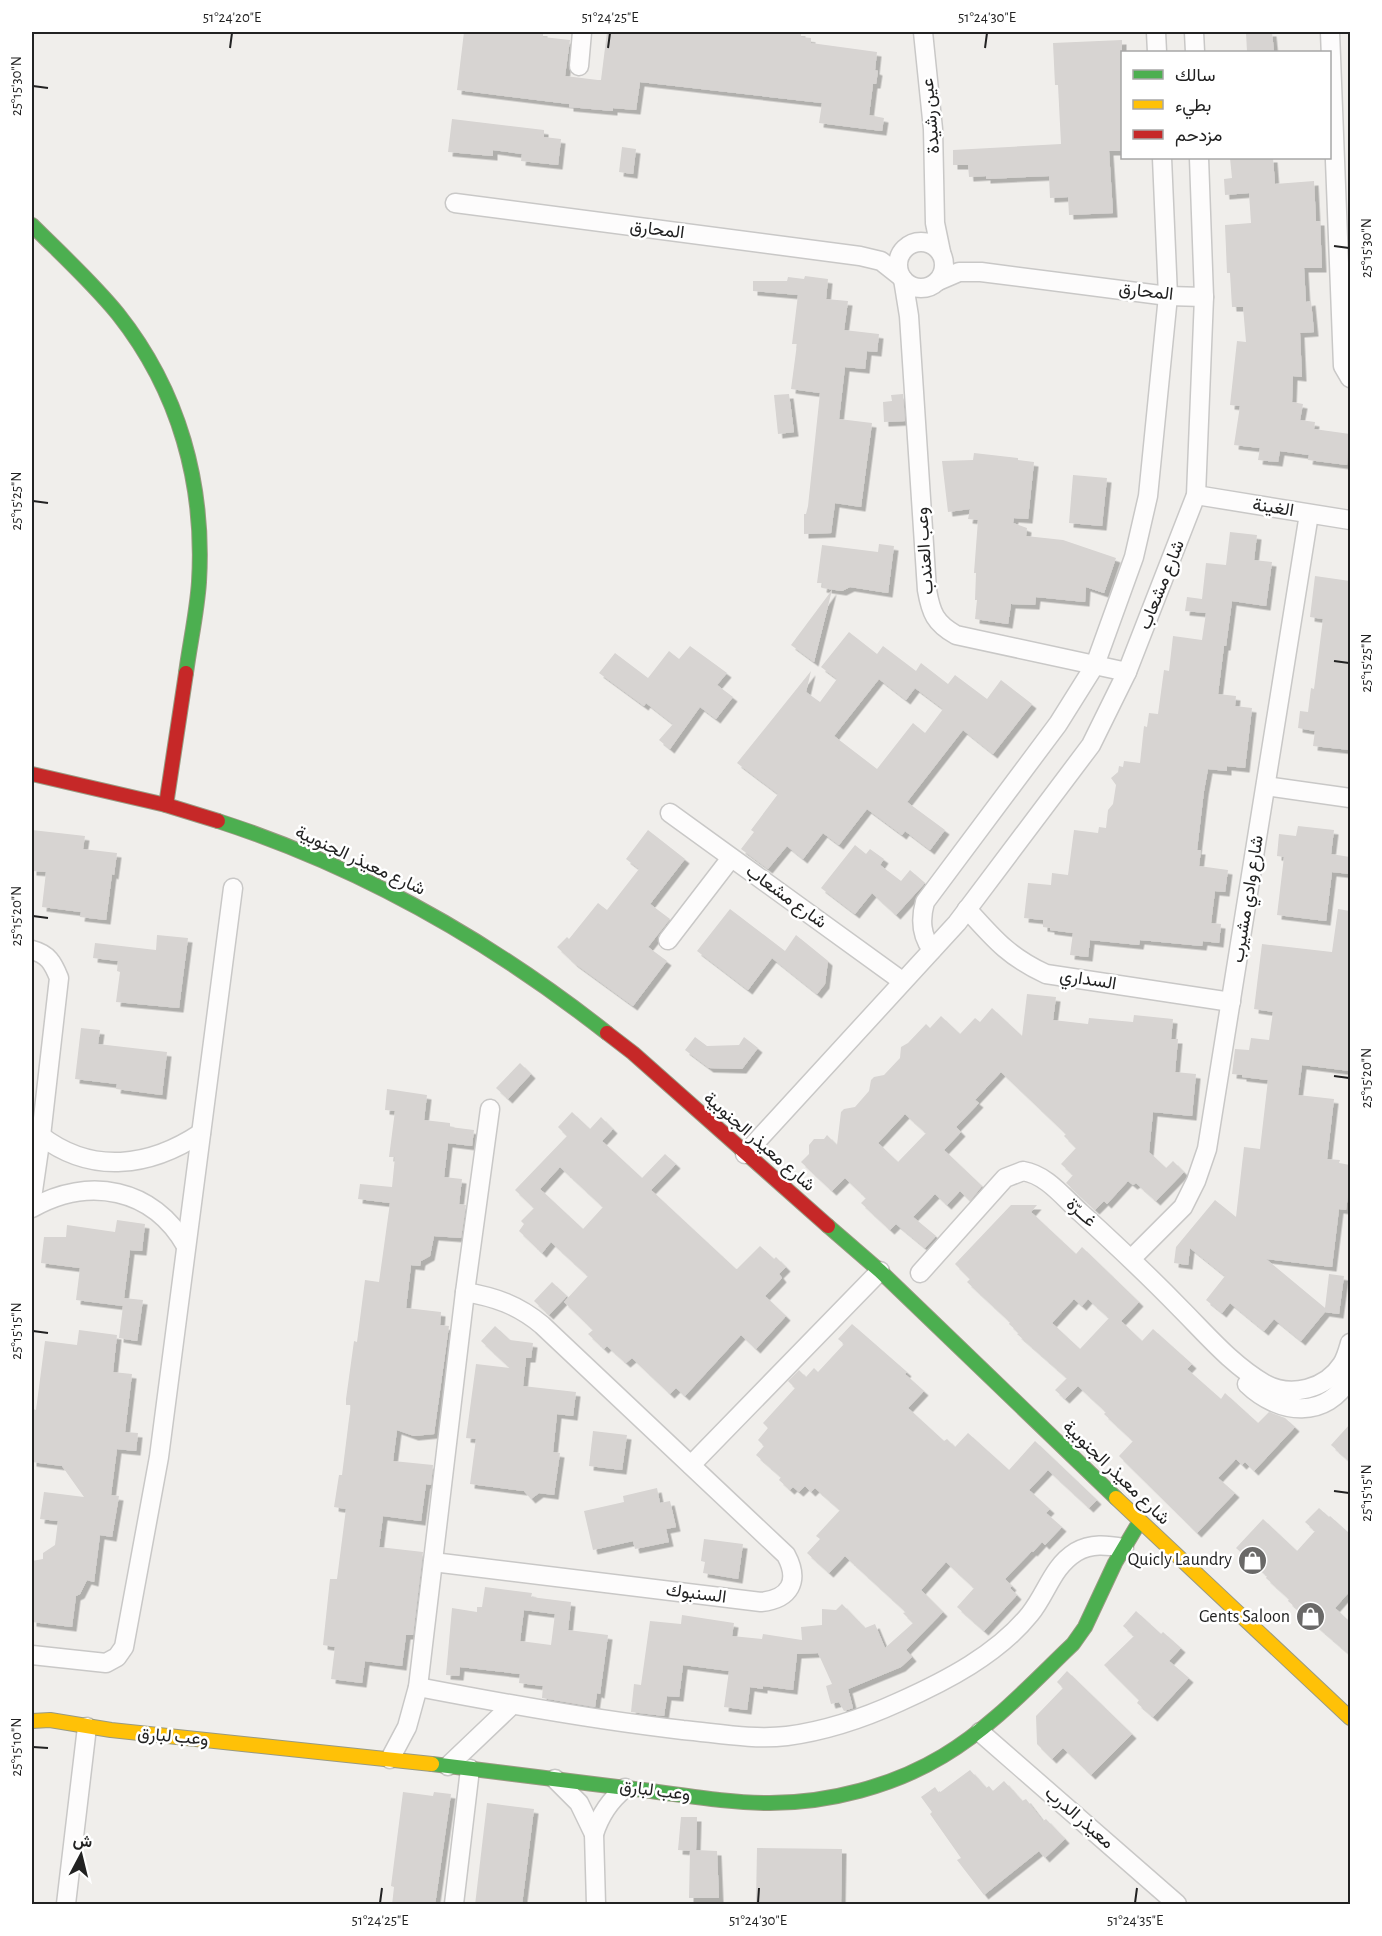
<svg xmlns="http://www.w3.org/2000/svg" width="1382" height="1936" viewBox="0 0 1382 1936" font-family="'Alegreya Sans',Vazirmatn,sans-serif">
<defs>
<filter id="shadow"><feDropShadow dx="4.5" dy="4.5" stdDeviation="0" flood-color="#0004"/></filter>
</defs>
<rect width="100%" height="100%" fill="#f0eeeb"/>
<g fill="#d7d4d2" fill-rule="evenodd" filter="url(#shadow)">
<path d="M464,32H543V37L570,40L565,76L598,80H601L607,32L785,33V32H801V37L811,38V43L877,52L875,70L878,71L876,84H873L869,115L884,118L882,131L819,123L822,103L640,82L636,110L613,108V111L569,107V104L457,90Z"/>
<path d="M1246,32H1272L1274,52H1247Z"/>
<path d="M1122,40V151H1109L1113,213L1069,215L1068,197L1050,198L1049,176L986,179V176L969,177L968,165H953V150L1061,144L1058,85H1055L1053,43Z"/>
<path d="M452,119L544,130V137L561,139L558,165L521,161L522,154L493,150V156L448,152Z"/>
<path d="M622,147L636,149L633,174L619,172Z"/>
<path d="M1230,158H1273L1275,184L1314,181L1316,221H1320L1322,268H1304L1306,302L1311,301L1314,332L1300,333L1302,377L1293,376L1292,402L1303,404L1300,420L1315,422L1314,429L1350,434V452L1348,451L1347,465L1308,460L1309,455L1280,451L1278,462L1258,460L1260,448L1234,445L1240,406L1230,405L1237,341L1246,342L1243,307H1232L1230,273H1227L1225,225L1251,223L1249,193L1225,195L1224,179L1232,178Z"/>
<path d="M805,276L828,279L826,299L848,301L844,330L879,334L877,352L867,351L865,369L845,367L839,419L872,423L861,507L835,503L831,533L804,534V514H806L808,506L820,393L791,389L797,344H792L798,295L753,291V281H787L788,277L804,279Z"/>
<path d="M789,394L794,432L778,434L774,395Z"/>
<path d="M903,394L905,421L884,422L883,402L892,401L891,395Z"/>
<path d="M974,453L1018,458V460L1034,462L1028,519L1014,518L1013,523L1027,528L1026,536L1063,540L1116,558L1104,593L1086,587L1085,602L1036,597L1035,605L1011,604L1008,624L975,619L977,600H975L976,573H974L978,520L968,519L970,509L948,512L942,461L973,460Z"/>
<path d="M1073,475L1107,478L1102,526L1069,523Z"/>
<path d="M1230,532L1257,535L1254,560L1272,562L1266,606L1232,601L1226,646H1224L1218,694L1236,696L1235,706L1252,708L1245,768L1227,766V771L1208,769L1204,791L1197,850H1201L1199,866L1228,870L1225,892L1215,891L1211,923L1221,924L1219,943L1203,941L1202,946L1140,940L1139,945L1090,940L1088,957L1070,955L1073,933L1050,930V928L1043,927V920L1024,918L1028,883L1051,885L1052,873L1068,875L1074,830L1098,833L1099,827L1106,828L1108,810L1113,804L1116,785L1111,778L1118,772L1119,766L1123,767L1124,761L1140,763L1144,726L1147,727L1149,713L1158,714L1164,670L1169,671L1173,636L1202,640L1206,613L1185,611L1187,597L1202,599L1206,563L1226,565Z"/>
<path d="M879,544L894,546L888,593L850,587L842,591L822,588L823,583H817L822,545L878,552Z"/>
<path d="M1315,576L1350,581V750L1313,746L1315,731L1298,728L1300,711L1308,712L1311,688L1314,689L1323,619L1310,617Z"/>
<path d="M832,590L814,662L791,645Z"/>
<path d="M849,632L877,654L883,646L916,671L921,663L948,684L955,675L987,699L1001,680L1032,704L993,754L963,730L907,802L945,830L930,850L905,831L902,835L867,809L839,845L823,833L803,859L787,846L768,869L741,849L754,832L751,830L778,794L737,763L811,671L806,692L820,702L837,679L821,667ZM879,679L906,700L915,688L943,709L925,733L913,723L877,769L834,736Z"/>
<path d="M690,646L727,673L717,685L733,697L716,719L700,707L670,749L659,740L673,724L646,703L644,706L599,673L615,653L648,678L669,651L679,659Z"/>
<path d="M1298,826L1334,830L1331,854L1350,857V874L1332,872L1326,921L1277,915L1284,857L1277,856L1279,834L1296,836Z"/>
<path d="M32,830L85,836L83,849L117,853L114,875L112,874L106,920L80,917L81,912L42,907L46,872L32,871Z"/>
<path d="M648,830L685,859L650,904L670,919L648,947L667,961L633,1006L574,963L557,947L567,937L569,939L598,903L607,910L639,869L626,859Z"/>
<path d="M855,845L866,854L870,849L884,859L880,865L901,881L910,870L925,883L896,915L872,893L855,914L821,888Z"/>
<path d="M730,909L785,951L796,935L828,961L825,984L817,994L772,958L748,990L697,951Z"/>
<path d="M1338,909L1350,911V1071L1302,1065L1298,1095L1334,1099L1327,1159L1340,1160L1339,1163L1350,1165V1181L1346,1210L1339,1209L1332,1267L1266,1259L1325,1308L1329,1274L1344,1276L1339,1314L1325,1312L1301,1341L1274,1319L1264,1331L1230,1303L1222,1313L1206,1300L1225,1276L1190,1248L1188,1265L1174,1263L1176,1247L1215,1200L1236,1217L1244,1147L1260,1149L1268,1080L1242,1077V1075L1232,1074L1235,1049L1249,1050L1251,1038L1269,1040L1273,1012L1254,1009L1262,944L1332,952Z"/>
<path d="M157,935L188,938L179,1008L116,1002L120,972L117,971L118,961L93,958L95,943L156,950Z"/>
<path d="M1027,994L1056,997L1053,1020L1088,1024L1089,1018L1133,1022L1134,1015L1173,1019L1171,1039H1178L1175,1072L1196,1074L1192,1116L1153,1112L1149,1152L1166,1168L1173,1161L1184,1172L1156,1201L1136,1183L1133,1185L1128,1181L1107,1204L1104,1201L1095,1210L1066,1183L1073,1175L1061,1164L1076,1148L1064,1136L1066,1134L1001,1072L975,1100L979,1103L956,1127L961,1132L944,1150L982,1186L970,1201L960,1191L947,1205L935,1194L913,1217L936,1236L925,1248L896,1224L890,1230L861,1203L866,1198L845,1178L832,1191L801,1162L809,1154V1145L814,1139H824L827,1135L837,1145L841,1112L844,1109L855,1107L869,1091L871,1080L874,1077L884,1075L900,1058L901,1047L908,1043L926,1024L930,1028L941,1016L960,1034L975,1018L980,1022L992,1008L1022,1036ZM905,1114L926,1133L898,1162L878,1143Z"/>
<path d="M81,1028L100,1030L98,1044L167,1052L162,1095L116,1089L117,1084L75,1079Z"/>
<path d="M695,1037L707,1046L739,1045L744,1037L758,1048L742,1069L709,1068L685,1050Z"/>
<path d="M520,1063L531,1074L508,1099L496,1088Z"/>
<path d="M387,1089L427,1095L424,1120L450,1123V1127L474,1130L472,1146L448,1143L444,1177L462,1179L459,1204L466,1205L461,1238L434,1236L430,1256L421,1261L420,1266L411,1265L406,1308L441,1312L440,1325L449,1326L434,1434L414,1436L397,1430L393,1461L433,1465L431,1485L426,1484L421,1521L383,1516L379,1547L423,1552L413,1635H406L402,1666L365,1661L362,1683L331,1679L335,1647L323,1645L330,1579H337L346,1509L334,1507L339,1475H342L349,1419L351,1405H346V1399L354,1341L357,1342L365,1280L379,1282L390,1203L358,1199L360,1184L392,1187L395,1157H389L395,1111L385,1110Z"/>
<path d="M572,1112L590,1129L601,1117L613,1129L602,1141L642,1178L665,1154L676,1164L651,1190L736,1269H737L760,1246L774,1259L776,1257L786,1267L779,1274L782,1278L765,1296L786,1316L756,1349L741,1335L685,1396L676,1388L670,1394L632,1358L626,1363L607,1346L604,1349L588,1334L593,1330L564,1302L588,1276L551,1242L542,1253L519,1231L524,1224L521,1221L534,1208L515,1190L567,1136L558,1127ZM560,1167L603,1207L583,1229L540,1189Z"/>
<path d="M1011,1205H1037L1031,1212L1076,1254L1082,1247L1139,1302L1121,1321L1142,1341L1153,1329L1192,1364L1187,1369L1221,1399L1225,1393L1258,1423L1269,1412L1285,1418L1295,1427L1254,1471L1245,1462L1242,1465L1236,1459L1218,1478L1235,1493L1197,1533L1119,1456L1133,1441L1104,1414L1106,1412L1078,1386L1065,1399L1055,1390L1067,1378L1017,1334L1019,1333L1009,1324L1010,1322L967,1282L970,1279L955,1264ZM1074,1299L1082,1306L1088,1299L1109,1318L1080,1349L1052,1323Z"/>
<path d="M117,1220L145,1224L142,1251L130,1250L124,1298L143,1300L137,1341L119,1338L123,1306L76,1300L80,1268L41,1263L44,1237H66L67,1225L115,1232Z"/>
<path d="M552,1282L567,1296L549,1315L534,1301Z"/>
<path d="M852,1324L907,1372L905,1374L924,1391L908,1408L944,1441L947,1439L955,1447L968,1433L1009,1470L1035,1441L1097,1500L1089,1508L1048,1470L1029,1490L1050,1509L1046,1513L1062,1527L1045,1545L1042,1542L1033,1552L1032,1551L1005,1579L1012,1586L1010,1588L1017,1595L984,1631L957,1607L974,1588L946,1562L921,1590L943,1612L906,1650L912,1657L901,1667L848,1689L853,1708L844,1711L839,1702L831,1704L826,1686L832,1684L818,1653L797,1654L793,1690L763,1686V1689L750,1687L747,1710L724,1707L729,1671L683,1665L679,1697L667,1696L664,1716L631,1712L634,1684L641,1685L650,1621L681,1624L682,1615L734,1623L732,1636L762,1639L763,1634L802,1640L801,1627L822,1625V1609L836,1610L842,1604L865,1628L875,1624L885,1648L913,1623L903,1613L906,1612L845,1556L829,1573L807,1553L820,1539L816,1536L840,1510L815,1488L811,1492L805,1486L799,1492L793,1487L790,1490L779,1480L781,1477L756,1455L764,1446L758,1440L768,1428L763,1423L795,1388L788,1381L799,1370L806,1377L814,1368L818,1372L844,1344L838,1339Z"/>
<path d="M495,1326L510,1340L533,1343L531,1358H526L523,1386L576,1392L573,1416L557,1414L553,1452L560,1453L554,1495L539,1493L531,1499L524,1491L470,1484L476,1439L466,1438L476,1364L510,1368L481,1341Z"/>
<path d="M79,1330L117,1335L113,1372L132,1374L125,1432L138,1433L136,1451L117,1449L111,1495L119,1496L112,1537L100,1535L94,1582L87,1580L80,1594L76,1596L72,1627L32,1622V1591L34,1574L32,1573V1561L43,1559V1553L55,1545L58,1521L40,1519L44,1492L84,1497L62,1466L32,1462V1418L33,1409L36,1410L45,1341L77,1345Z"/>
<path d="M1350,1424V1462L1331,1445Z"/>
<path d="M593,1431L627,1435L622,1470L589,1466Z"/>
<path d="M657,1488L660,1503L670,1501L676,1527L666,1529L669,1542L635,1549L633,1541L593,1550L584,1511L624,1502L623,1496Z"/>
<path d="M1319,1508L1329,1517L1330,1516L1350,1534V1591L1335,1608L1350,1622V1655L1288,1601L1289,1599L1266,1578L1267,1576L1236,1548L1263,1519L1297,1551L1315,1531L1305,1522Z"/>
<path d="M704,1539L743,1544L738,1579L703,1573L705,1562L701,1561Z"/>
<path d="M485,1587L532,1593L531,1597L571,1602L568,1630L608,1635L600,1694L597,1693L595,1707L542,1698L543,1686L519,1683L520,1674L460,1667L459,1676L446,1675L452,1608L477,1612V1607H482ZM524,1610L555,1614L551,1645L520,1641Z"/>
<path d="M1136,1611L1161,1634L1163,1632L1181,1648L1169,1661L1189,1678L1153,1717L1137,1703L1139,1700L1104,1665L1134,1636L1123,1626Z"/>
<path d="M1067,1671L1132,1734L1091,1775L1063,1748L1052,1759L1037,1744L1036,1716L1063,1688L1057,1682Z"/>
<path d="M970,1770L986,1788L989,1786L993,1791L1004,1781L1022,1801L1026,1799L1043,1821L1046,1819L1065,1839L1045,1858L1039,1851L984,1895L957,1860L961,1858L930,1814L932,1812L921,1797L935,1787L939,1793Z"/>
<path d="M403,1792L433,1796L434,1792L451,1794L435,1905H392L394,1887L391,1886Z"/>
<path d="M487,1803L534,1809L522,1905H475Z"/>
<path d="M681,1817H697L696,1850L717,1851L719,1898H689L690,1851L678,1850Z"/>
<path d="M757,1848L842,1849L841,1905L756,1902Z"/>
</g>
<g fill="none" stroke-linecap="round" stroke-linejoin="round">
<defs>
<g id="street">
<path d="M923,32L933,129L935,223L941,252"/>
<path d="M1156,32L1157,52"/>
<path d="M1194,32L1195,52"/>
<path d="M1330,32L1343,366L1350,378"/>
<path d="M579,66L582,32"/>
<path d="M455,203L860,256L881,261L900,276"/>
<circle cx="921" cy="265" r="23"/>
<path d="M903,279L909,316L927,590C931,613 935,623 956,635L1127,672"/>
<path d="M938,281L959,272H981L1168,296L1204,297"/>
<path d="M1196,495L1350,520"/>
<path d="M1266,786L1350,798"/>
<path d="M670,813L902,981"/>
<path d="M967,909C994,939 1009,957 1046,974L1231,1002"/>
<path d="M668,940L731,858"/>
<path d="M32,950C48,954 53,963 59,978L41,1136L32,1198"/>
<path d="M932,950C921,935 920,920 925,902L1058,724L1095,665L1134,557L1148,496L1168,296L1162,158"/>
<path d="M41,1136C92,1175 150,1167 201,1133"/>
<path d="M745,1154L957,923L1091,745L1127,672L1196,495L1204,297L1199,158"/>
<path d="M32,1208C89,1176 153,1188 186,1246"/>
<path d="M1131,1259L1183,1207L1196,1181L1207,1149L1309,514"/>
<path d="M920,1273L1005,1178L1023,1171C1047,1175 1063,1197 1081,1213C1115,1244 1148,1275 1180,1308C1207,1335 1232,1365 1265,1384C1291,1398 1326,1389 1342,1364C1346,1358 1348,1350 1350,1343"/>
<path d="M1247,1384C1279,1415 1327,1420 1350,1377"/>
<path d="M691,1465L880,1271"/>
<path d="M433,1562L761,1602C790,1599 800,1581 786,1555L542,1325C518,1305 495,1297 465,1292"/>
<path d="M32,1655L106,1663L117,1657L124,1647L159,1457L233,888"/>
<path d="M418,1687C506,1704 594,1720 683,1730C717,1733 752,1740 787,1736C825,1731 864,1718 899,1702C946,1681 998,1654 1030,1614C1047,1593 1052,1567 1076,1552C1091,1543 1107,1545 1124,1548"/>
<path d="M980,1732L1177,1904"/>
<path d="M390,1759L407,1727L418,1687L465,1292L490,1109"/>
<path d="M448,1766L512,1705"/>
<path d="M555,1779L579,1803L594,1834"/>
<path d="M66,1904L87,1727"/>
<path d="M454,1904L470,1769"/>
<path d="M596,1904L594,1834C600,1815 609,1801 625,1788"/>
</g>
<g id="fast">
<path d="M32,225C61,254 92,282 118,314C179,391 205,484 199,582C197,612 190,643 186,673"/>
<path d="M218,821C360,867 490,941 607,1033"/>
<path d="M828,1226L880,1271L1116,1498"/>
<path d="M432,1764C497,1772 561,1780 626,1788C673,1793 722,1803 770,1803C829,1803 893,1786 943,1756C992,1727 1032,1683 1073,1644L1085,1627L1115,1563L1140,1521"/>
</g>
<g id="slow">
<path d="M1116,1498L1350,1718"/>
<path d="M32,1721L50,1720L111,1730L432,1764"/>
</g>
<g id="jam">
<path d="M32,774L166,805L218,821"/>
<path d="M166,805L186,673"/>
<path d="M607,1033L633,1053L828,1226"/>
</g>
</defs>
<use href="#street" stroke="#c9c8c7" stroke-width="21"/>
<use href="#fast" stroke="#999a82" stroke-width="16"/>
<use href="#slow" stroke="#999a82" stroke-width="16"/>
<use href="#jam" stroke="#999a82" stroke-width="16"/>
<use href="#street" stroke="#fdfcfc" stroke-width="18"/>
<use href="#fast" stroke="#4caf50" stroke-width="14"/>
<use href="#slow" stroke="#ffc107" stroke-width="14"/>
<use href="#jam" stroke="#c62828" stroke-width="14"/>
</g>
<path fill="none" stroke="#222" stroke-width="2" d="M230,48L232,33M608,48L610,33M985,48L987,33M33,86L48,88M1334,246L1349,248M33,501L48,503M1334,661L1349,663M33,916L48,918M1334,1076L1349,1078M33,1331L48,1333M1334,1491L1349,1493M33,1747L48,1748M380,1903L382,1888M758,1903L759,1888M1135,1903L1137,1888"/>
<defs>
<symbol id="shop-disc" viewBox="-11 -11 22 22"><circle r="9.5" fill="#6a6968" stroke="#fff"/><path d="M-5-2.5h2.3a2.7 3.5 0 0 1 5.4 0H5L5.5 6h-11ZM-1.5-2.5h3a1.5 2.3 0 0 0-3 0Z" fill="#fff"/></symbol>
</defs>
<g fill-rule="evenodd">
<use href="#shop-disc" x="1236" y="1544" width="33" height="33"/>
<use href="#shop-disc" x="1294" y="1600" width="33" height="33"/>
</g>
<g text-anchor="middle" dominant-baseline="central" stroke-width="5" stroke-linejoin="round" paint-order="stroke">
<g font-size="18" fill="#222" stroke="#fff">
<text transform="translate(931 116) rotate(-95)">عين رشيدة</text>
<text transform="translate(657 230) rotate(7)">المحارق</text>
<text transform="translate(1146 292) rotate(6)">المحارق</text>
<text transform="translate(1273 508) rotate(9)">الغينة</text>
<text transform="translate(925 551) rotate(-94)">وعب العندب</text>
<text transform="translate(1162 585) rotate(-68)">شارع مشعاب</text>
<text transform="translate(360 861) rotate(25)">شارع معيذر الجنوبية</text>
<text transform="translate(786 897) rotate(36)">شارع مشعاب</text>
<text transform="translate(1248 899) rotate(-81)">شارع وادي مشيرب</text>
<text transform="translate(1088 980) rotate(9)">السداري</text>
<text transform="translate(759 1142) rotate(41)">شارع معيذر الجنوبية</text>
<text transform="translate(1081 1213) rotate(42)">غــرّة</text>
<text transform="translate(1116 1473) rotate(44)">شارع معيذر الجنوبية</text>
<text transform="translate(696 1594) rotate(7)">السنبوك</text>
<text transform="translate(173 1737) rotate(5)">وعب لبارق</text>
<text transform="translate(655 1791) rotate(7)">وعب لبارق</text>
<text transform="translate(1079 1818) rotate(41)">معيذر الدرب</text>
</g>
<g font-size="18" fill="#222" stroke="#fff" text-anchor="end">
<text x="1232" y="1560">Quicly Laundry</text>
<text x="1290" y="1617">Gents Saloon</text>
</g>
</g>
<rect width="1382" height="1936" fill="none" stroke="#ffffff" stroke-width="66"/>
<rect x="1121" y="51" width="210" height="108" fill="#ffffff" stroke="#a7a7a7" stroke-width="1.5"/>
<rect x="1133" y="70" width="30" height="9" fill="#4caf50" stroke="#a7a7a7" stroke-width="1.5"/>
<text x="1175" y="81" font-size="18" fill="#222222">سالك</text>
<rect x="1133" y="100" width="30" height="9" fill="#ffc107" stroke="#a7a7a7" stroke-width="1.5"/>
<text x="1175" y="111" font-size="18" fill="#222222">بطيء</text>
<rect x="1133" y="130" width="30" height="9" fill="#c62828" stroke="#a7a7a7" stroke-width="1.5"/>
<text x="1175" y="141" font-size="18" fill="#222222">مزدحم</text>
<g transform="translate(81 1855) rotate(7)" stroke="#ffffff" stroke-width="4.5" paint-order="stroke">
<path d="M0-4.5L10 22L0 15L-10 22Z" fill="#222222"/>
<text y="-9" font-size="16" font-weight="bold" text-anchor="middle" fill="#222222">ش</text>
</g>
<rect x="33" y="33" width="1316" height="1870" fill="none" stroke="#222" stroke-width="2"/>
<g font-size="15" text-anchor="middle" fill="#222">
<text x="232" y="22">51°24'20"E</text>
<text x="610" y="22">51°24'25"E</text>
<text x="987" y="22">51°24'30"E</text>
<text transform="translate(16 86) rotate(-90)" y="5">25°15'30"N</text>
<text transform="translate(1366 248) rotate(-90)" y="5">25°15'30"N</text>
<text transform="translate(16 501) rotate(-90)" y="5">25°15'25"N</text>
<text transform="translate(1366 663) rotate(-90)" y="5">25°15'25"N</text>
<text transform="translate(16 916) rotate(-90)" y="5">25°15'20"N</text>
<text transform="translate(1366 1078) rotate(-90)" y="5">25°15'20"N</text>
<text transform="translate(16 1331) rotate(-90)" y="5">25°15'15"N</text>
<text transform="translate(1366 1493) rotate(-90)" y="5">25°15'15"N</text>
<text transform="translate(16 1747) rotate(-90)" y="5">25°15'10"N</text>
<text x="380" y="1925">51°24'25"E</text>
<text x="758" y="1925">51°24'30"E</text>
<text x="1135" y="1925">51°24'35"E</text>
</g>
</svg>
